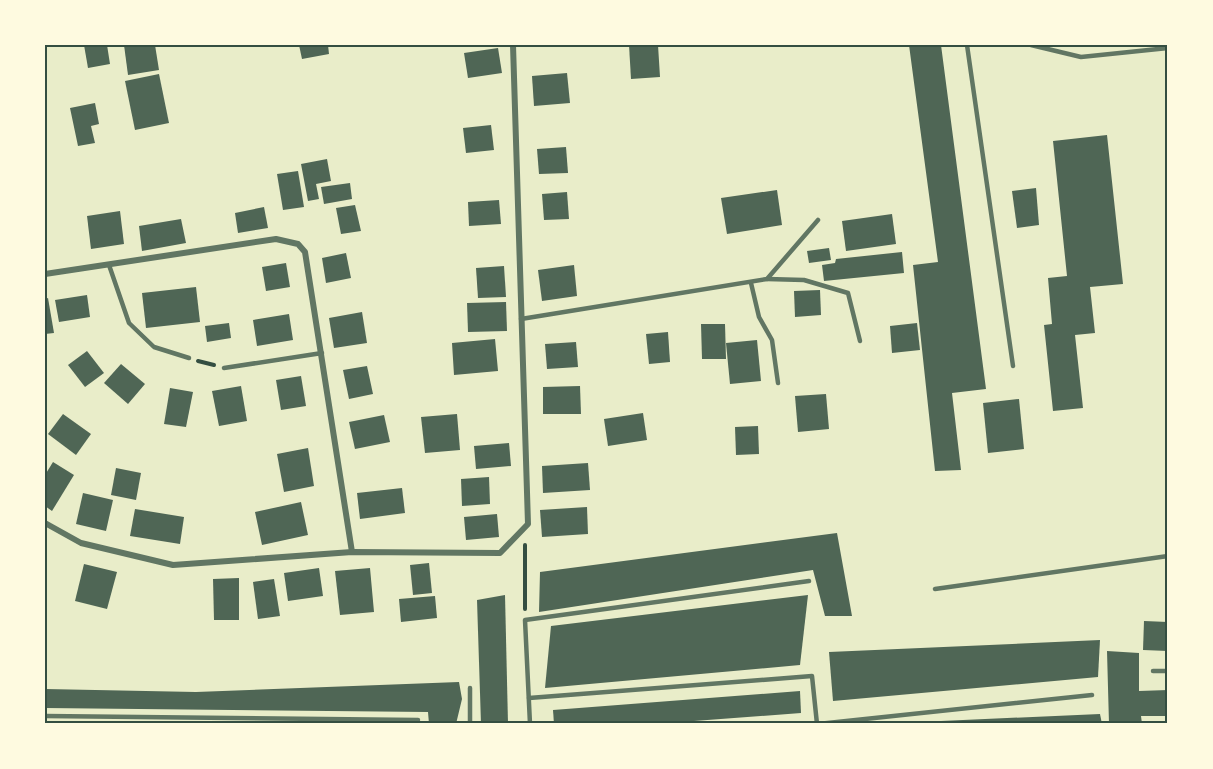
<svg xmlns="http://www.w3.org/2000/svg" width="1213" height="769" viewBox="0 0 1213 769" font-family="Montserrat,sans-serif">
<rect width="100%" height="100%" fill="#e9edc9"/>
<g fill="#4f6655">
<path d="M84,45H107L110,64L88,68Z"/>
<path d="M124,45H155L159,70L128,75Z"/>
<path d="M299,45H328L329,54L302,59Z"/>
<path d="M629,45H658L660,77L631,79Z"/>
<path d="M909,45H941L986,389L952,393L961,470L935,471L913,265L938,262Z"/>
<path d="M498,48L502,73L468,78L464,53Z"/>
<path d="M567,73L570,103L534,106L532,76Z"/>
<path d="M159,74L169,123L135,130L125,81Z"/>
<path d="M95,103L99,124L91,126L95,143L78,146L70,108Z"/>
<path d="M491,125L494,150L466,153L463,128Z"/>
<path d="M1107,135L1123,284L1090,287L1095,333L1075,335L1083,408L1053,411L1044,325L1052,324L1048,278L1067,276L1053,141Z"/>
<path d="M566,147L568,173L539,174L537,149Z"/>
<path d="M327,159L331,181L316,184L319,199L308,201L301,164Z"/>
<path d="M298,171L304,207L283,210L277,174Z"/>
<path d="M350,183L352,199L324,204L321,187Z"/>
<path d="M1036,188L1039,225L1017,228L1012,191Z"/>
<path d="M777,190L782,225L727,234L721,198Z"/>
<path d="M567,192L569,219L544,220L542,194Z"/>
<path d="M499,200L501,224L469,226L468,202Z"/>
<path d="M355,205L361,231L341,234L336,208Z"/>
<path d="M264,207L268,228L238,233L235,213Z"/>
<path d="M120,211L124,244L91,249L87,216Z"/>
<path d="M892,214L896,244L846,251L842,221Z"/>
<path d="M181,219L186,243L142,251L139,226Z"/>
<path d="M829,248L831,260L809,263L807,251Z"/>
<path d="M902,252L904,273L824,281L822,265L835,263L836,259Z"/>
<path d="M346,253L351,278L326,283L322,258Z"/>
<path d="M286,263L290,287L266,291L262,267Z"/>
<path d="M574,265L577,296L542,301L538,270Z"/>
<path d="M504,266L506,297L478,298L476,268Z"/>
<path d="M196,287L200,322L146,328L142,293Z"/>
<path d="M820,290L821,315L795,317L794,291Z"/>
<path d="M87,295L90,317L59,322L55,300Z"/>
<path d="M48,298L54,333L45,334V299Z"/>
<path d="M506,302L507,331L468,332L467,303Z"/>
<path d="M362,312L367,343L334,348L329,318Z"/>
<path d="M289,314L293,340L257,346L253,320Z"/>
<path d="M229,323L231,338L207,342L205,326Z"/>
<path d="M917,323L920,350L892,353L890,326Z"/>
<path d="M701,324H725L726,359H702Z"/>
<path d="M668,332L670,362L649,364L646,334Z"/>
<path d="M495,339L498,371L454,375L452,343Z"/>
<path d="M757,340L761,381L730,384L726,343Z"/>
<path d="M576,342L578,367L547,369L545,344Z"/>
<path d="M87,351L104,373L85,387L68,365Z"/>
<path d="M121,364L145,384L128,404L104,383Z"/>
<path d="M367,366L373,394L349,399L343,370Z"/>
<path d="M301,376L306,406L281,410L276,380Z"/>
<path d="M241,386L247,421L219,426L212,391Z"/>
<path d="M580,386L581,414H543V387Z"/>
<path d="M170,388L193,392L186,427L164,424Z"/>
<path d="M826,394L829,429L798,432L795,396Z"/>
<path d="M1019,399L1024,449L988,453L983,403Z"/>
<path d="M643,413L647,440L608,446L604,419Z"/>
<path d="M63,414L91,434L76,455L48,434Z"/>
<path d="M457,414L460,450L425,453L421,417Z"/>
<path d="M384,415L390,442L355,449L349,422Z"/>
<path d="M758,426L759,454L736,455L735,427Z"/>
<path d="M509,443L511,466L476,469L474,446Z"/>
<path d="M308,448L314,486L284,492L277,454Z"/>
<path d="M53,462L74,475L52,511L45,506V475Z"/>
<path d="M588,463L590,490L543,493L542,466Z"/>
<path d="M116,468L141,473L136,500L111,495Z"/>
<path d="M489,477L490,504L462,506L461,479Z"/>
<path d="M402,488L405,513L360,519L357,493Z"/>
<path d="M83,493L113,500L106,531L76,524Z"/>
<path d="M301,502L308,535L262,545L255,512Z"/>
<path d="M587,507L588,534L542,537L540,510Z"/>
<path d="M135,509L184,517L180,544L130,536Z"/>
<path d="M497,514L499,537L466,540L464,517Z"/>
<path d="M837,533L852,616H825L813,570L539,612L540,572Z"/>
<path d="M429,563L432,593L413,595L410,565Z"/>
<path d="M84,564L117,572L107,609L75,601Z"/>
<path d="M319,568L323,596L288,601L284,573Z"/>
<path d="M370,568L374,612L340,615L335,571Z"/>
<path d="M239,578V620H214L213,579Z"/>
<path d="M274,579L280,616L258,619L253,582Z"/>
<path d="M505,595L508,724H481L477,600Z"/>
<path d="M808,595L800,665L545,688L551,626Z"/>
<path d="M435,596L437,618L401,622L399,599Z"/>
<path d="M1144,621L1168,622V651L1143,650Z"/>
<path d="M1100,640L1098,677L833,701L829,652Z"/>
<path d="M1107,651L1139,653V691L1168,690V716H1141L1142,724H1109Z"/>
<path d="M459,682L462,699L456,724H429L428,712L45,708V689L196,692Z"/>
<path d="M800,691L801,713L654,724H554L553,710Z"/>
<path d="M1100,714L1102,724L931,723L941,721Z"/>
</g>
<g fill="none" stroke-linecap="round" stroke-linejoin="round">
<g stroke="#344e41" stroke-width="4">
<path d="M198,361L214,365"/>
<path d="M525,545V609"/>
</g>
<g stroke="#617663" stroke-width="4.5">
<path d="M967,45L1013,366"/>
<path d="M1031,45L1081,57L1168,48"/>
<path d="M109,265L129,323L154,347L189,358"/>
<path d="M767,279L804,280L848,293L860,341"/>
<path d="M751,283L759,317L772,340L778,383"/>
<path d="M521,319L767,279L818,220"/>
<path d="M224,368L322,353"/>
<path d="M935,589L1168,556"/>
<path d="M1153,671H1168"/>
<path d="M529,698L812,676L817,724"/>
<path d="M45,716L418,720"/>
<path d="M470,724V688"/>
<path d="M530,724L525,620L809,581"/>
<path d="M818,724L1092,695"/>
</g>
<g stroke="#617663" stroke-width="6">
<path d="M45,274L276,239L298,244L305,252L352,552"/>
<path d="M45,523L81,543L173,565L352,552L500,553L528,524L513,45"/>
</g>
</g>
<rect width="1213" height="769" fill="none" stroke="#fefae0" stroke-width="93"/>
<rect x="46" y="46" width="1120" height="676" fill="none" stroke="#344e41" stroke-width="2"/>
</svg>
